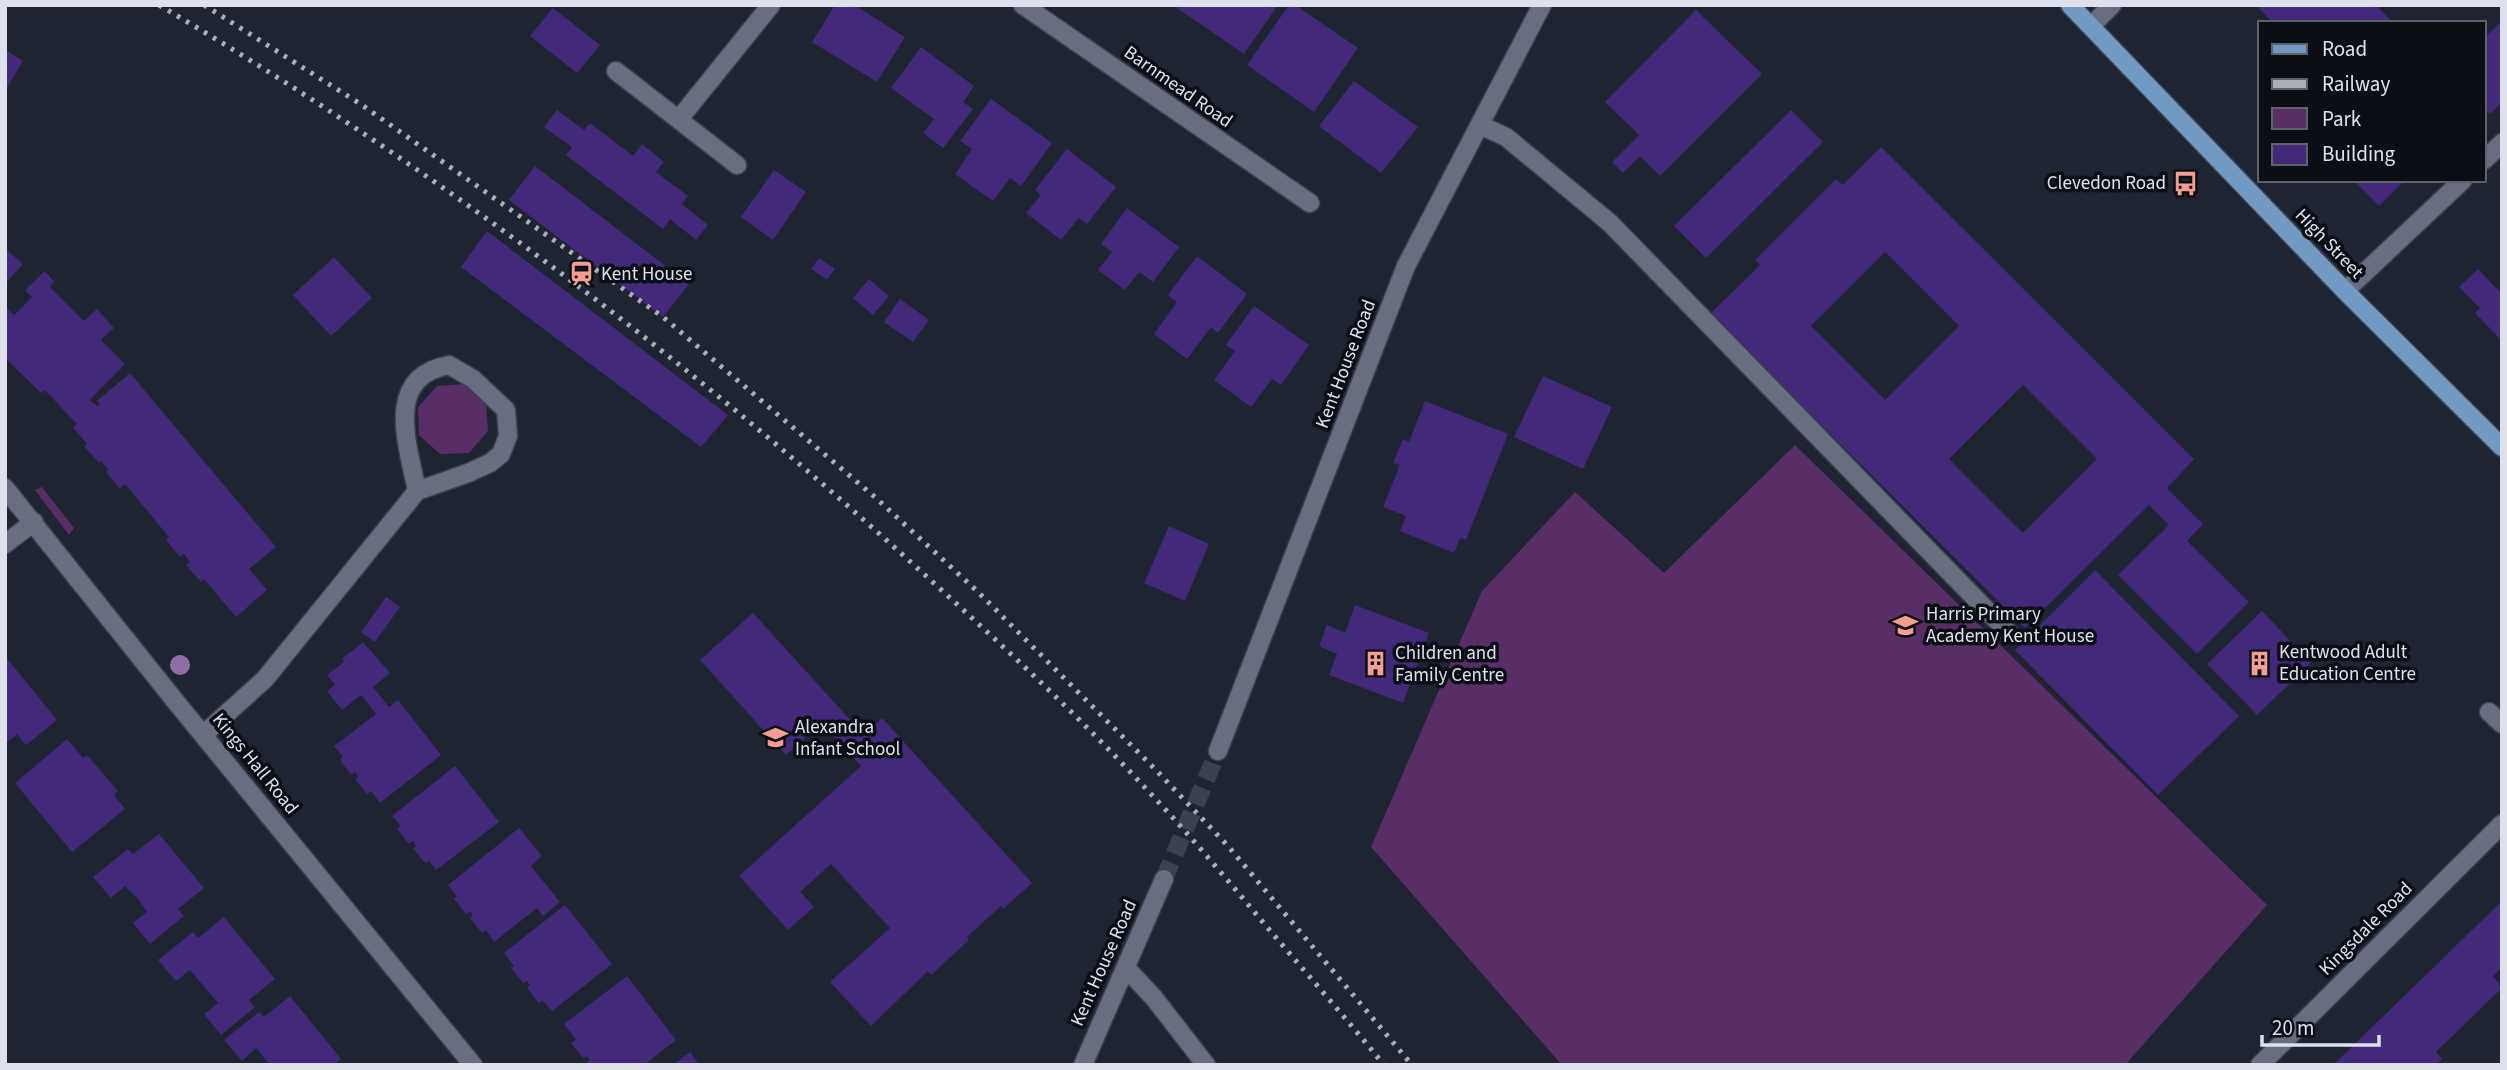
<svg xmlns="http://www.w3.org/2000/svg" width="2507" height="1070" viewBox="0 0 2507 1070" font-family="'Source Sans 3',sans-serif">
<rect width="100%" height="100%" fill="#1f2433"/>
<!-- green -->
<path fill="#592e67" d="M 465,384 L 486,403 L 488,431 L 469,453 L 440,454 L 419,435 L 418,407 L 437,386 Z
M 1795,445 L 2267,905 L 2125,1065 L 1562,1065 L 1371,847 L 1482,591 L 1575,492 L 1664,573 Z
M 42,487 L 74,528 L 69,535 L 35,490 Z"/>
<!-- building -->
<path fill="#432979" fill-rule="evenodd" d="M 835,5 L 854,5 L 905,37 L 877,82 L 812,42 Z
M 1178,5 L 1278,5 L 1244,54 L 1177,8 Z
M 1289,5 L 1295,5 L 1358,48 L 1314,112 L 1247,65 Z
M 2256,5 L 2376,5 L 2393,23 L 2273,23 Z
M 553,8 L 600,45 L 577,73 L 530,36 Z
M 1696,10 L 1762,74 L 1660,176 L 1640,156 L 1623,173 L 1612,162 L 1639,135 L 1605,102 Z
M 2502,21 L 2502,102 L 2490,114 L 2484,108 L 2484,31 L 2488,34 Z
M 921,47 L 974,86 L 963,102 L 973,109 L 943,148 L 923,133 L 934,119 L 891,88 Z
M 5,50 L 23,61 L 5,91 Z
M 1354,81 L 1418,127 L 1381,173 L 1319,126 Z
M 991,99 L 1052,143 L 1021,186 L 1010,178 L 993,201 L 955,174 L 972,149 L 960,141 Z
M 557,110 L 584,130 L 590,123 L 633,156 L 642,144 L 664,162 L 656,172 L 688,196 L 682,204 L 708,225 L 696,240 L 670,219 L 663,229 L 566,155 L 572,147 L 544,127 Z
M 1791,110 L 1823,142 L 1706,258 L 1674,226 Z
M 1881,147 L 2194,459 L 2167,488 L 2203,524 L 2187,541 L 2249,602 L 2197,654 L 2118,575 L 2169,525 L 2149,505 L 2025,628 L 1710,314 L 1760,265 L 1755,260 L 1836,179 L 1843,185 ZM 1885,252 L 1959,326 L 1885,400 L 1811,326 ZM 2023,385 L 2097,459 L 2023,533 L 1949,459 Z
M 1067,149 L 1116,187 L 1087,224 L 1079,218 L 1061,240 L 1026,213 L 1041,195 L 1035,190 Z
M 535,166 L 689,284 L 663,317 L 509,200 Z
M 774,170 L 806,192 L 773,240 L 741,217 Z
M 2353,180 L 2405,180 L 2379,206 Z
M 1127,208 L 1179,247 L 1153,282 L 1139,272 L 1125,290 L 1098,270 L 1112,252 L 1101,244 Z
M 487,231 L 728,415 L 701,447 L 461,267 Z
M 5,248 L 23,264 L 5,284 Z
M 1197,256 L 1247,294 L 1218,333 L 1211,327 L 1187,359 L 1154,334 L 1177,302 L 1168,295 Z
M 334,257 L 372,298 L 331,336 L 293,295 Z
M 819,258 L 835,269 L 827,280 L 811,269 Z
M 2478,269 L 2499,291 L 2502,288 L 2502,341 L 2475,313 L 2480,308 L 2459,287 Z
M 45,271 L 54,282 L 50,287 L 84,321 L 97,309 L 114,328 L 101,340 L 125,364 L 90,400 L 97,406 L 100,404 L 97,401 L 130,373 L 276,547 L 249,569 L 267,590 L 236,617 L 204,579 L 201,582 L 186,565 L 190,562 L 184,554 L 180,557 L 166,540 L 169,537 L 125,484 L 120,489 L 106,472 L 108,469 L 104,465 L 101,461 L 99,463 L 84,446 L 87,444 L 73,427 L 77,424 L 70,417 L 45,390 L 41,393 L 5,358 L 5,307 L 14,315 L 32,297 L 25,290 Z
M 869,279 L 889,296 L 873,315 L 853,298 Z
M 900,299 L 929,320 L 913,342 L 884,322 Z
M 1254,306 L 1309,345 L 1281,385 L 1272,379 L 1251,407 L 1214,380 L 1235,351 L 1226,345 Z
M 1543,376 L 1612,407 L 1583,469 L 1514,437 Z
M 1425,401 L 1508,434 L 1466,540 L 1460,538 L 1454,553 L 1400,531 L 1406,516 L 1383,507 L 1400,465 L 1393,463 L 1403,439 L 1409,442 Z
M 1169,526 L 1209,544 L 1185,601 L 1144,583 Z
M 2095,570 L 2239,716 L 2158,795 L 2015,650 Z
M 386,597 L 400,607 L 375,642 L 361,632 Z
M 1355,605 L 1429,633 L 1403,703 L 1329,675 L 1337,654 L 1319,646 L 1327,625 L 1345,633 Z
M 2262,611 L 2311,663 L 2257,715 L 2207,664 Z
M 753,613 L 864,735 L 882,718 L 1032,883 L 1003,909 L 1001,906 L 967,937 L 969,940 L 931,975 L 928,971 L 871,1026 L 830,982 L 890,928 L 831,864 L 800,892 L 814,907 L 788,930 L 739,876 L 861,766 L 822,723 L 786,755 L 700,660 Z
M 363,642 L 390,673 L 373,687 L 389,707 L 398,700 L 441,755 L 380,803 L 371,791 L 367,794 L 355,779 L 358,777 L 356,773 L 355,772 L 351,775 L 340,760 L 343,757 L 334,746 L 376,714 L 361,695 L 342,710 L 327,691 L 335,685 L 327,675 L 344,662 L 342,659 Z
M 5,656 L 57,720 L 26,745 L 17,734 L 5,744 Z
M 67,739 L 83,758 L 87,755 L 118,791 L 114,795 L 125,809 L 72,852 L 15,783 Z
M 455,766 L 499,822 L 436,870 L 429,861 L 425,863 L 413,848 L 416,846 L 413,841 L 409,844 L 397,829 L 401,826 L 392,816 Z
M 519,828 L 542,856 L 531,866 L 560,902 L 543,916 L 537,908 L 494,942 L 486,930 L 482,933 L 470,918 L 473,915 L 470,911 L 466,914 L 454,899 L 457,896 L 448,885 Z
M 159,834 L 204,888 L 178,909 L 184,916 L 150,944 L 133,923 L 147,912 L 138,899 L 125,886 L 111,898 L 93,877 L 128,849 L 133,854 Z
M 2502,901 L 2502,967 L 2493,976 L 2502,988 L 2436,1052 L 2442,1059 L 2436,1065 L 2333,1065 Z
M 565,905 L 612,964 L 552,1011 L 542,1000 L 539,1003 L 527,988 L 530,985 L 527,981 L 523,983 L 511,968 L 514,966 L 504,953 Z
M 224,917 L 275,979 L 249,1000 L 255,1007 L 221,1035 L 204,1014 L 218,1003 L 190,970 L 176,981 L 158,960 L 193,932 L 198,938 Z
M 627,976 L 676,1040 L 644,1065 L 589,1065 L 587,1062 L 590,1060 L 587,1056 L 583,1058 L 571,1043 L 576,1040 L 564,1024 Z
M 290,996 L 341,1059 L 333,1065 L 270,1065 L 256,1048 L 242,1061 L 224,1040 L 259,1012 L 264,1017 Z
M 690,1052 L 699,1065 L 673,1065 Z"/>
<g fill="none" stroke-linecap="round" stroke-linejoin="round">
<!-- minor-tunnel -->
<path stroke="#3c404f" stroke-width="18" stroke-dasharray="18 9" stroke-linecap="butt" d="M 1164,879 L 1218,751"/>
<defs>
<path id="minor" d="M 1023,5 L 1310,203
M 2092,25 L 2112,5
M 616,71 L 737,165
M 679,119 L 771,5
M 1480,125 L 1506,137 L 1610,223 L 2008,632
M 2484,160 L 2502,143
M 2345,291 L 2463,180
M 5,488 L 176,702 L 473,1065
M 5,544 L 34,522
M 2489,712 L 2502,724
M 204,734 L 265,679 L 417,491 L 468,473 L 490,463 L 501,454 L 508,436 L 506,410 L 473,379 L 449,365 C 383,377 408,445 417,491
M 1218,751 L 1406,266 L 1542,5
M 1126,968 L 1154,998 L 1206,1065
M 1083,1065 L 1164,879
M 2260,1065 L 2502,824"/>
<path id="major" d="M 2070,5 L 2345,291 L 2502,447"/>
</defs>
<!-- minor casing -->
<use href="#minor" stroke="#3c404c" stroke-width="21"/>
<!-- major casing -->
<use href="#major" stroke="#3c404c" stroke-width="21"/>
<!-- minor -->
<use href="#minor" stroke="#686e80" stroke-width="18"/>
<!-- major -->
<use href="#major" stroke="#7099c3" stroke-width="18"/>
<!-- rail -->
<path stroke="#aaaeb9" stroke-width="5" stroke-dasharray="3.5 7" stroke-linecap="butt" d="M 159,5 C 434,167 691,361 926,576 C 1002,645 1079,716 1149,792 C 1190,835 1229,882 1267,927 C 1306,973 1346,1018 1384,1065
M 204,5 L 362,105 L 663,317 L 876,498 L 977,591 L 1155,769 L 1228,846 L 1412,1065"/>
</g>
<!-- trees -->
<circle fill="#8f6fa3" cx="180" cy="665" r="10"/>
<!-- icons -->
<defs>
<symbol id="bus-bare" viewBox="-9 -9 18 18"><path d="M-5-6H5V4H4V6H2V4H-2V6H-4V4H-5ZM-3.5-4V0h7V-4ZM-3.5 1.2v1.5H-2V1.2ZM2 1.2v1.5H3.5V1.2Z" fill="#f59d90" stroke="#0b0e14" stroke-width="2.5" paint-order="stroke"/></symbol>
<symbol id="station-bare" viewBox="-9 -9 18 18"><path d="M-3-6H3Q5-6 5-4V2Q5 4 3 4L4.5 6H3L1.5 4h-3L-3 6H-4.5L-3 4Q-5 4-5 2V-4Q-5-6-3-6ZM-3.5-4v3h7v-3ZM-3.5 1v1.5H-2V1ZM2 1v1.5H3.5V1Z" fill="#f59d90" stroke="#0b0e14" stroke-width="2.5" paint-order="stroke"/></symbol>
<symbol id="school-bare" viewBox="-9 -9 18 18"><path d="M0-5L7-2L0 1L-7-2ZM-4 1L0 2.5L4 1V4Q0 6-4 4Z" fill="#f59d90" stroke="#0b0e14" stroke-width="2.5" paint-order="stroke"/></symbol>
<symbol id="building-bare" viewBox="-9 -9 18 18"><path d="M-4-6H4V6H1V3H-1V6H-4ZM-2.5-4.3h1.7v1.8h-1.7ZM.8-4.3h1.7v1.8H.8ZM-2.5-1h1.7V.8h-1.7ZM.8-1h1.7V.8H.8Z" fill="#f59d90" stroke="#0b0e14" stroke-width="2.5" paint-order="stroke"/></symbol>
</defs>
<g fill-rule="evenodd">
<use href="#bus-bare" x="2168" y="166" width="35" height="35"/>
<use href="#station-bare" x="564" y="256" width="35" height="35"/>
<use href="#school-bare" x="1888" y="608" width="35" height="35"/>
<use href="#building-bare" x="2242" y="646" width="35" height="35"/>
<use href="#building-bare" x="1358" y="646" width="35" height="35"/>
<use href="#school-bare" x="758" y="720" width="35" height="35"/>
</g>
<g text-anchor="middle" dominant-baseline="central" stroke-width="7" stroke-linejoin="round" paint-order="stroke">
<!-- street labels -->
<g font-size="19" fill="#dee1eb" stroke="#0b0e14">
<text transform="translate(1178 87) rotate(35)">Barnmead Road</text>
<text transform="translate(2329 244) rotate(46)">High Street</text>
<text transform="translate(1346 364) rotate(-69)">Kent House Road</text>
<text transform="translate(255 764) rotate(51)">Kings Hall Road</text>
<text transform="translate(2366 929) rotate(-45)">Kingsdale Road</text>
<text transform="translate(1104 963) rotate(-66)">Kent House Road</text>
</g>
<!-- poi labels -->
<g font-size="19" fill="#dee1eb" stroke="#0b0e14" text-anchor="start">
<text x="2166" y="183" text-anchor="end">Clevedon Road</text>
<text x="601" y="274">Kent House</text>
<text x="1926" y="614">Harris Primary<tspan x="1926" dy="22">Academy Kent House</tspan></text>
<text x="2279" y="652">Kentwood Adult<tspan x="2279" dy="22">Education Centre</tspan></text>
<text x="1395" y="653">Children and<tspan x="1395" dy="22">Family Centre</tspan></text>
<text x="795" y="727">Alexandra<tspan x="795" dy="22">Infant School</tspan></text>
</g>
</g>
<!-- border -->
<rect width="2507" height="1070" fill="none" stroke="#dee1eb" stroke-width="14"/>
<!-- legend -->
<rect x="2258" y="21" width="228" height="161" fill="#0b0e14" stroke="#5f626a" stroke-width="2"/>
<rect x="2272" y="44" width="35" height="10" fill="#7099c3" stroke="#5f626a" stroke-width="2"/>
<text x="2322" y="56" font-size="21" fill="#dee1eb">Road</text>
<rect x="2272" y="79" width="35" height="10" fill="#aaaeb9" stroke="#5f626a" stroke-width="2"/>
<text x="2322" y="91" font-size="21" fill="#dee1eb">Railway</text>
<rect x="2272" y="108" width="35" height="21" fill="#592e67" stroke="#5f626a" stroke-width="2"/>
<text x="2322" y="126" font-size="21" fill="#dee1eb">Park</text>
<rect x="2272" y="144" width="35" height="21" fill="#432979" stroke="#5f626a" stroke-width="2"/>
<text x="2322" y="161" font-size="21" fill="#dee1eb">Building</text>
<!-- scale -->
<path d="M2262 1035v10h117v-10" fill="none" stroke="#dee1eb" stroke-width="3.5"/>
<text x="2272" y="1035" font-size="21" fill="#dee1eb" stroke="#0b0e14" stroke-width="5" paint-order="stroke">20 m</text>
</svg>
